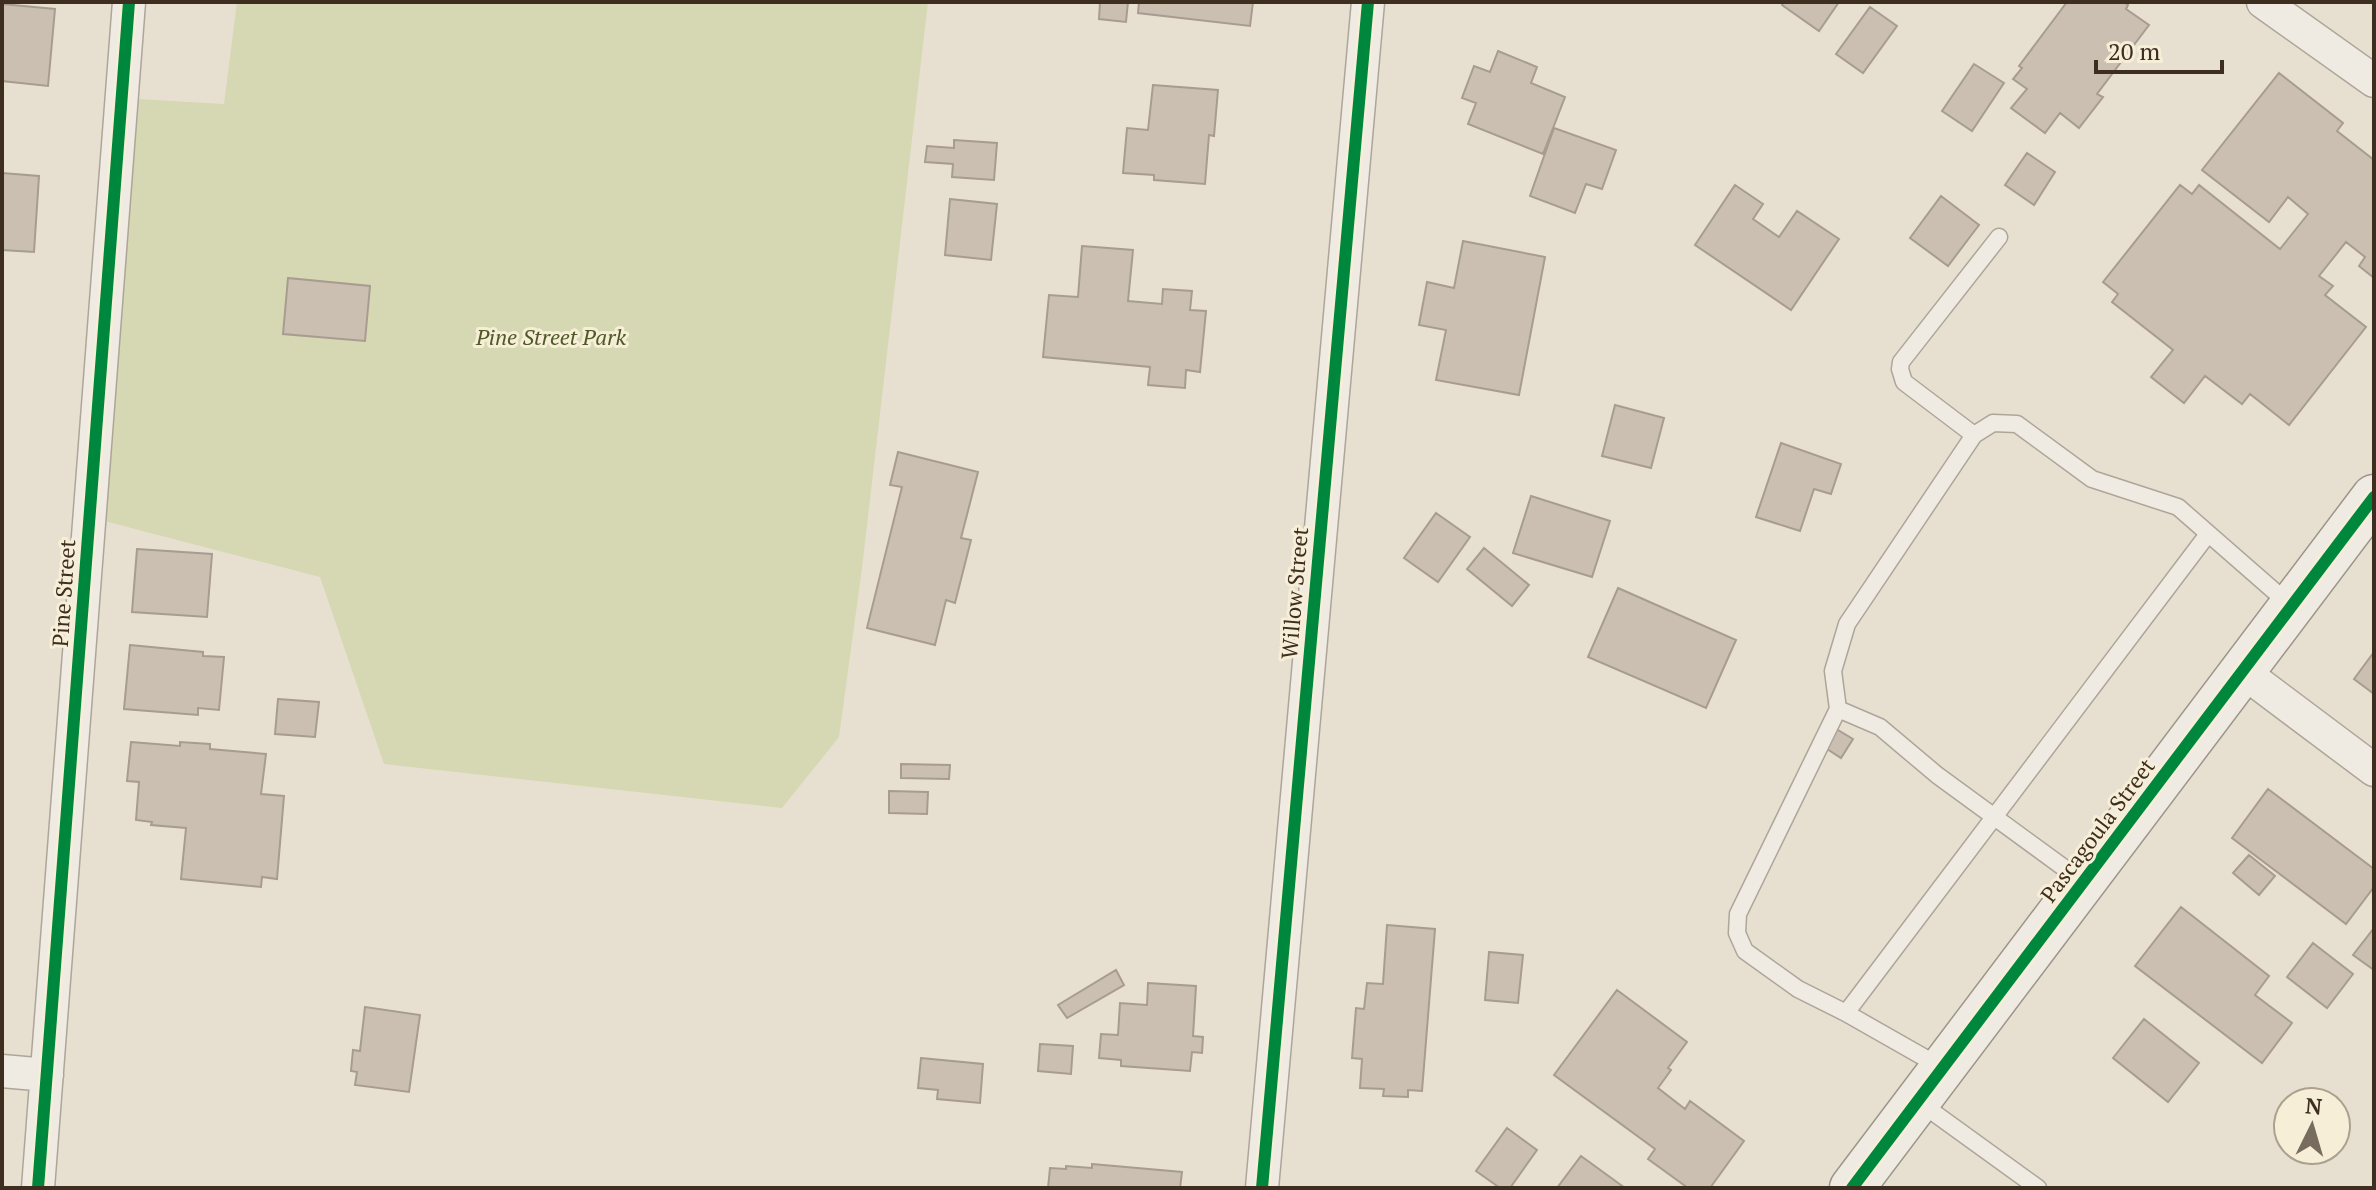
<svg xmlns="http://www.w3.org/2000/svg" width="2376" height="1190" viewBox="0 0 2376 1190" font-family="'PT Serif',serif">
<rect width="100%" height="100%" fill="#e7e0d1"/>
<!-- green -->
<path fill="#d6d7b3" d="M 237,2 L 928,2 L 862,568 L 839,737 L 782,808 L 384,764 L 320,577 L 89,517 L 121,98 L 224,104 Z"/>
<!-- building -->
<path fill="#cbbfb2" stroke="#a89c90" stroke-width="2" d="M 1100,2 L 1128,2 L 1126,22 L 1099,19 Z
M 1139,2 L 1253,2 L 1250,26 L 1138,13 Z
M 1784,2 L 1839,2 L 1819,31 L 1782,5 Z
M 2067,2 L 2124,2 L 2128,5 L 2126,9 L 2149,25 L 2097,94 L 2103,97 L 2079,128 L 2060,113 L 2045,133 L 2011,108 L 2027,89 L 2013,79 L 2022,68 L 2019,66 Z
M 2,4 L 55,9 L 48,86 L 2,81 Z
M 1870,7 L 1897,26 L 1863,73 L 1836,54 Z
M 1498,51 L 1537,67 L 1531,83 L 1565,97 L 1543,154 L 1468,124 L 1476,103 L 1462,98 L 1474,66 L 1490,72 Z
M 1974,64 L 2004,83 L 1972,131 L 1942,111 Z
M 2279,73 L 2343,123 L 2337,131 L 2374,160 L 2374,278 L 2359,266 L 2365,257 L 2346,242 L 2319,276 L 2333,286 L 2325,295 L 2366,327 L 2289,425 L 2250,394 L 2242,404 L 2205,376 L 2184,403 L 2151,377 L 2173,350 L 2112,302 L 2118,294 L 2103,282 L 2180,185 L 2192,194 L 2199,185 L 2280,249 L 2308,214 L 2288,197 L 2269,222 L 2202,170 Z
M 1153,85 L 1218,90 L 1214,136 L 1209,135 L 1205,184 L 1154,180 L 1154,175 L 1123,173 L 1127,128 L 1148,130 Z
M 1554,128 L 1616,150 L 1602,189 L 1586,184 L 1575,213 L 1530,196 Z
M 954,140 L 997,143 L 994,180 L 952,177 L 953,164 L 925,162 L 927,146 L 954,148 Z
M 2027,153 L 2055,172 L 2034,205 L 2005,185 Z
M 2,173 L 39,176 L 34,252 L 2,250 Z
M 1735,185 L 1763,204 L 1753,219 L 1779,237 L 1797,211 L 1839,239 L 1791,310 L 1695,245 Z
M 1941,196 L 1979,225 L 1948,266 L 1910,238 Z
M 950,199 L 997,204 L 991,260 L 945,255 Z
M 1463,241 L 1545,257 L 1519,395 L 1436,380 L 1446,330 L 1419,325 L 1427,282 L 1454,288 Z
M 1082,246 L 1133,250 L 1128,301 L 1162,304 L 1163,289 L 1192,291 L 1190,310 L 1206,311 L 1200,372 L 1186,370 L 1185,388 L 1148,385 L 1150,367 L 1043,357 L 1049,295 L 1078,297 Z
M 288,278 L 370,286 L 365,341 L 283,334 Z
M 1615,405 L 1664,418 L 1651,468 L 1602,456 Z
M 1781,443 L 1841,464 L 1831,494 L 1814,489 L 1800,531 L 1756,517 Z
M 898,452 L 978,472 L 961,538 L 971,540 L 955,603 L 946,600 L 935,645 L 867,628 L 902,487 L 890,485 Z
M 1531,496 L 1610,521 L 1592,577 L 1513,553 Z
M 1436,513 L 1470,537 L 1438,582 L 1404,558 Z
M 1484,548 L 1529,585 L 1512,606 L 1467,569 Z
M 137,549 L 212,554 L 207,617 L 132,612 Z
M 1618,588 L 1736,640 L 1706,708 L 1588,657 Z
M 130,645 L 203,652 L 203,656 L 224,657 L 219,710 L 198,708 L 198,715 L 124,709 Z
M 2374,652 L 2374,694 L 2354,679 Z
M 278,699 L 319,702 L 315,737 L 275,734 Z
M 1833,727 L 1853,739 L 1841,758 L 1821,745 Z
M 131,742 L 180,746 L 180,742 L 210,744 L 210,749 L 266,754 L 261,794 L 284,796 L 277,879 L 262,877 L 261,887 L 181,879 L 186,828 L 151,825 L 152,822 L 136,820 L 139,782 L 127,781 Z
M 901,764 L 950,765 L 949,779 L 901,778 Z
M 2268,789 L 2374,869 L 2374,887 L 2346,924 L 2232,838 Z
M 889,791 L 928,792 L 927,814 L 889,813 Z
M 2249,855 L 2275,876 L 2259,895 L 2233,873 Z
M 2181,907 L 2269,976 L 2255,995 L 2292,1023 L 2262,1063 L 2135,966 Z
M 1387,925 L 1435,929 L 1422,1091 L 1408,1090 L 1408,1097 L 1383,1096 L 1384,1089 L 1360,1088 L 1362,1059 L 1352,1058 L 1356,1008 L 1364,1009 L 1367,983 L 1383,984 Z
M 2374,928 L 2374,970 L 2353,955 Z
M 2313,943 L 2353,974 L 2327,1008 L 2287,977 Z
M 1489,952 L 1523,955 L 1518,1003 L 1485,1000 Z
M 1116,970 L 1124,985 L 1067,1018 L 1058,1005 Z
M 1148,983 L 1196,986 L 1193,1036 L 1203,1037 L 1202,1053 L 1192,1052 L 1190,1071 L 1121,1066 L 1121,1060 L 1099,1058 L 1101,1034 L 1118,1035 L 1120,1003 L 1147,1005 Z
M 1617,990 L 1687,1042 L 1668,1068 L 1671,1070 L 1658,1088 L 1685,1109 L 1690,1101 L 1744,1141 L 1710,1188 L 1688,1188 L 1648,1159 L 1655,1149 L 1554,1075 Z
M 365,1007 L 420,1015 L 409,1092 L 355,1085 L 357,1072 L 351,1071 L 353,1050 L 360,1051 Z
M 2144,1019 L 2199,1063 L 2168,1102 L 2113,1058 Z
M 1040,1044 L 1073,1046 L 1071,1074 L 1038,1071 Z
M 921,1058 L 983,1064 L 980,1103 L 937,1099 L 938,1090 L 918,1088 Z
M 1507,1128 L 1537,1150 L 1510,1188 L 1500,1188 L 1476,1171 Z
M 1581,1156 L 1625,1188 L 1557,1188 Z
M 1092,1164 L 1182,1172 L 1180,1188 L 1048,1188 L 1050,1168 L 1066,1169 L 1066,1166 L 1092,1168 Z"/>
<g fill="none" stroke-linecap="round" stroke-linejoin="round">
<defs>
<path id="lane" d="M 1974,435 L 1904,382 L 1900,369 L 1901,362 L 1999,237
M 1838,709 L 1880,727 L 1937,775 L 2082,881
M 1846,1013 L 2208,534
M 1941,1067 L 1846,1013 L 1798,989 L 1745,951 L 1737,933 L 1738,914 L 1838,709 L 1833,671 L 1847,624 L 1974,435 L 1993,423 L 2017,424 L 2092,479 L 2178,507 L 2289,604
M 1919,1102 L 2038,1188"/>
<path id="street" d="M 2263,2 L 2374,81
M 2242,671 L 2374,770
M 2,1071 L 47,1075
M 38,1188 L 129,2
M 1262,1188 L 1368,2"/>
<path id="secondary" d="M 1852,1188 L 2374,497"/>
</defs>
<!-- lane casing -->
<use href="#lane" stroke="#ada599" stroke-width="19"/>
<!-- street casing -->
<use href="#street" stroke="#ada599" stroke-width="35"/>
<!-- secondary casing -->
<use href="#secondary" stroke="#9c958a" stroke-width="47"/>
<!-- lane -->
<use href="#lane" stroke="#efebe3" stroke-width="16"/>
<!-- street -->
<use href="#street" stroke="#efebe3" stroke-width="32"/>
<!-- secondary -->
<use href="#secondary" stroke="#efebe3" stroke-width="44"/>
<defs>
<path id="cycleway" d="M 38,1188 L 129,2
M 1262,1188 L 1368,2
M 1852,1188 L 2374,497"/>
</defs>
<!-- cycleway casing -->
<use href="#cycleway" stroke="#f7eed8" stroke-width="17"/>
<!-- cycleway -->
<use href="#cycleway" stroke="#00873e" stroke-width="12"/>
</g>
<g text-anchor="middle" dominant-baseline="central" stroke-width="6" stroke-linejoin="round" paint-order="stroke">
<!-- park labels -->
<g font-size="22" font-style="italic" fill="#4d5a26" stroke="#f7eed8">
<text x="551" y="336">Pine Street Park</text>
</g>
<!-- street labels -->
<g font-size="22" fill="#3d2e20" stroke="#f7eed8">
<text transform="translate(63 593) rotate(-86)">Pine Street</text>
<text transform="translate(1294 593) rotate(-85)">Willow Street</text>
<text transform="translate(2097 830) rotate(-53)">Pascagoula Street</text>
</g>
</g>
<!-- border -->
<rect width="2376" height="1190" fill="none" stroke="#3d2e20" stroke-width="8"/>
<!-- north arrow -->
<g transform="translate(2312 1126) rotate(5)"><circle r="38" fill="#f7eed8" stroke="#ada18e" stroke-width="2"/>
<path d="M0-6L14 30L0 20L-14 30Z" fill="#786c5e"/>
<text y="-12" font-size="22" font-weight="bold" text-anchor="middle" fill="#3d2e20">N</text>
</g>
<!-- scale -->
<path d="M2096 60v12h126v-12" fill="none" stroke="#3d2e20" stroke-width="4"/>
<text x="2108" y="60" font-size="24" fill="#3d2e20" stroke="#f7eed8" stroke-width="6" paint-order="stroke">20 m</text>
</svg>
